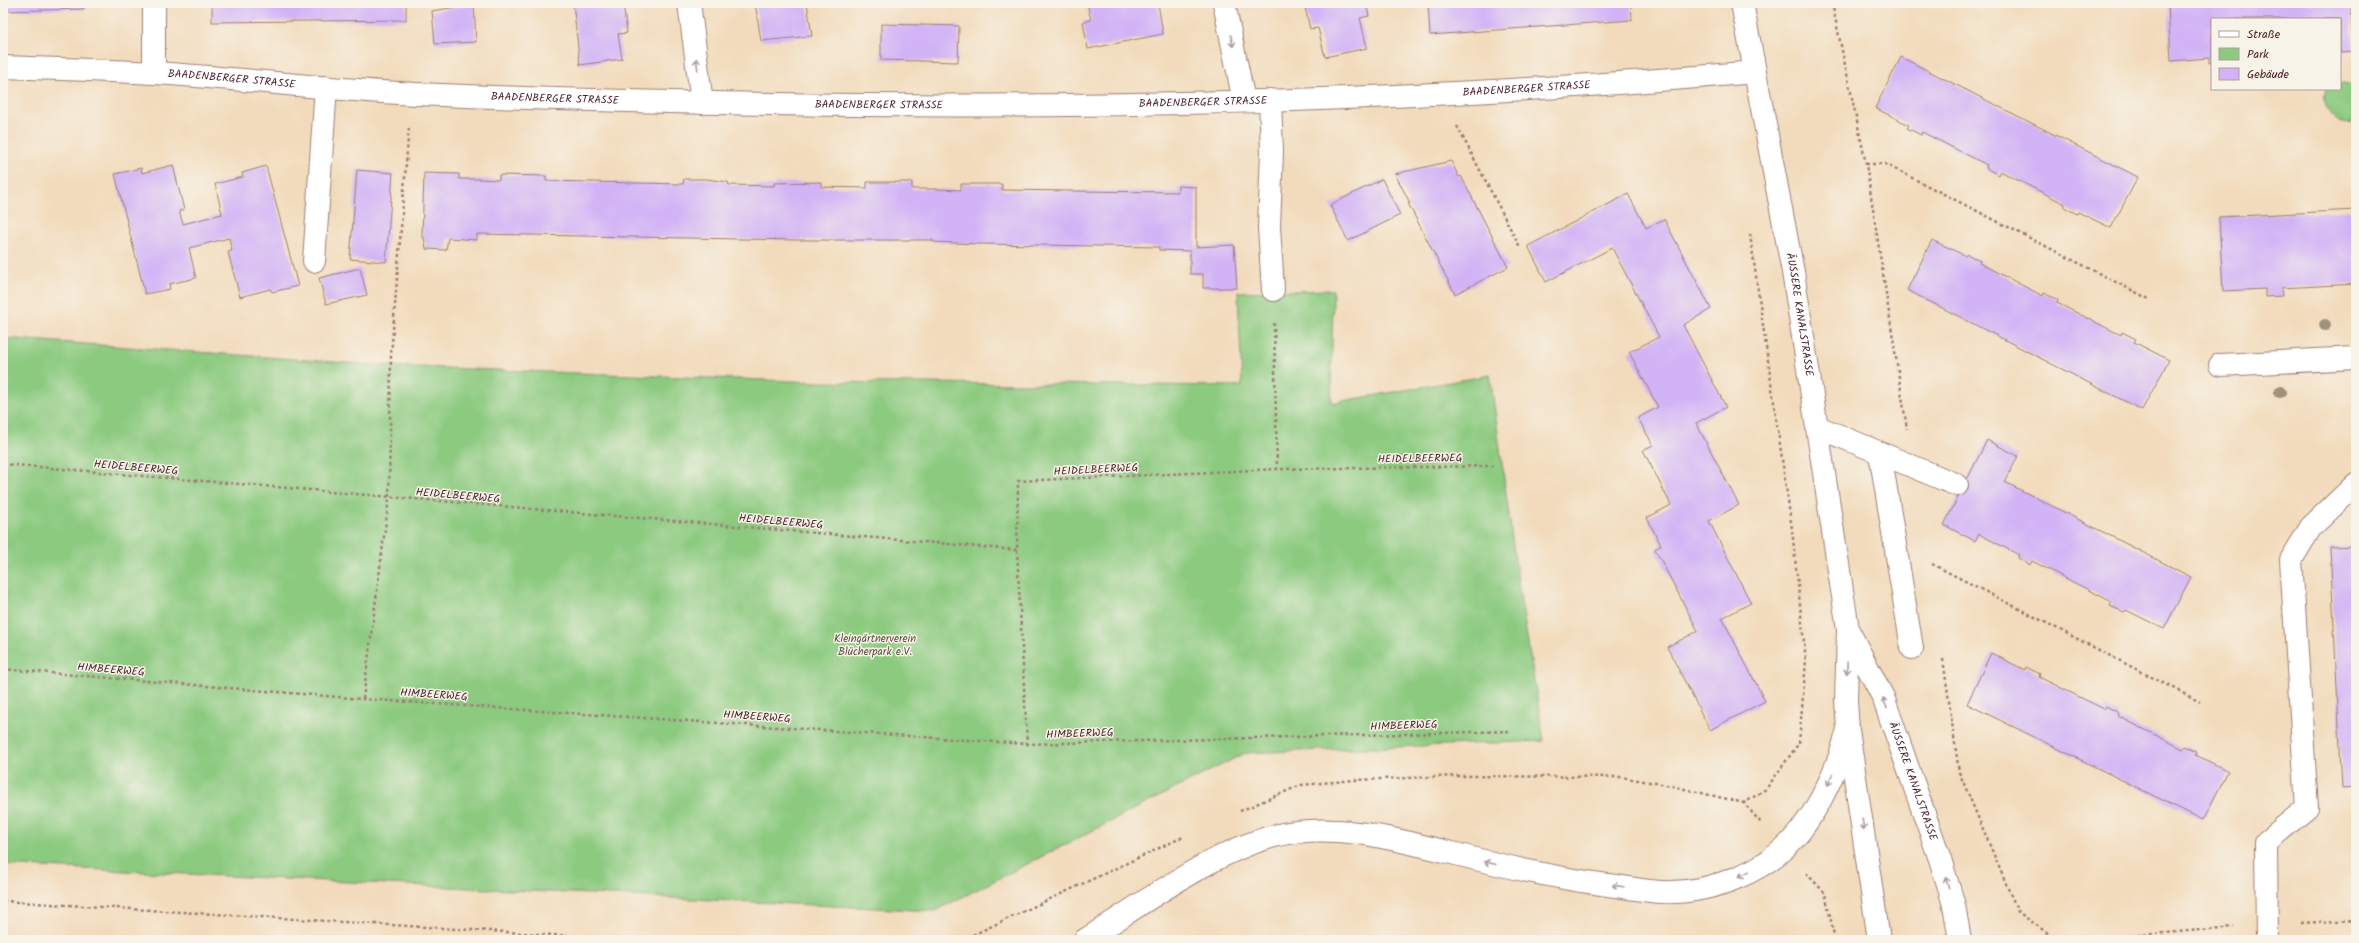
<svg xmlns="http://www.w3.org/2000/svg" width="2359" height="943" viewBox="0 0 2359 943" font-family="Kalam,sans-serif">
<rect width="100%" height="100%" fill="#f7f3e8"/>
<filter id="ink" filterUnits="userSpaceOnUse"><feTurbulence type="fractalNoise" baseFrequency=".025" numOctaves="2"/><feDisplacementMap in="SourceGraphic" scale="8" xChannelSelector="R" yChannelSelector="G"/><feConvolveMatrix kernelMatrix="1 2 1 2 8 2 1 2 1" color-interpolation-filters="sRGB"/></filter>
<filter id="wash" filterUnits="userSpaceOnUse"><feTurbulence type="fractalNoise" baseFrequency=".012" numOctaves="4" result="noise"/><feDisplacementMap in="SourceGraphic" scale="16" xChannelSelector="R" yChannelSelector="G"/><feGaussianBlur stdDeviation="0.9" result="paint"/><feColorMatrix in="noise" values="0 0 0 0 0 0 0 0 0 0 0 0 0 0 0 0 0 1.4 0 .05"/><feComposite in="paint" operator="in"/></filter>
<g filter="url(#wash)">
<rect width="100%" height="100%" fill="#f2dbbc"/>
<!-- green -->
<path fill="#8cca80" stroke="#6b7456" d="M 2340,83 L 2356,84 L 2356,122 C 2336,130 2320,107 2326,89 L 2340,89 Z
M 1333,290 L 1331,403 L 1490,375 L 1518,582 L 1544,741 L 1245,753 L 935,911 L 3,865 L 3,338 L 390,366 L 817,382 L 1242,386 L 1238,292 Z"/>
<g id="blocks">
<!-- building -->
<path fill="#d2b3f6" d="M 3,3 L 84,3 L 84,9 L 3,11 Z
M 212,3 L 406,3 L 406,20 L 212,22 Z
M 573,3 L 623,3 L 627,33 L 618,34 L 622,59 L 580,65 Z
M 755,3 L 807,3 L 812,36 L 761,41 Z
M 1087,3 L 1158,3 L 1163,34 L 1088,49 L 1083,22 L 1091,20 Z
M 1304,3 L 1366,3 L 1369,16 L 1360,18 L 1367,48 L 1325,57 L 1318,28 L 1310,29 Z
M 1428,3 L 1631,3 L 1632,20 L 1430,35 Z
M 2168,3 L 2351,3 L 2353,51 L 2340,52 L 2340,19 L 2212,19 L 2212,62 L 2209,63 L 2209,58 L 2171,61 Z
M 474,4 L 476,42 L 435,44 L 432,11 Z
M 881,24 L 959,26 L 958,62 L 881,60 Z
M 1901,57 L 2138,177 L 2111,228 L 2078,212 L 2077,214 L 2064,207 L 2065,204 L 2000,171 L 1998,175 L 1986,168 L 1987,165 L 1922,132 L 1921,135 L 1907,128 L 1909,125 L 1875,108 Z
M 1451,161 L 1459,177 L 1461,176 L 1508,267 L 1455,294 L 1408,203 L 1410,203 L 1395,174 Z
M 173,165 L 184,210 L 179,211 L 183,224 L 222,214 L 215,184 L 243,177 L 242,173 L 266,166 L 298,286 L 272,292 L 270,289 L 240,297 L 228,252 L 232,251 L 229,238 L 189,248 L 196,278 L 169,284 L 170,289 L 145,294 L 115,174 L 141,168 L 142,173 Z
M 357,170 L 393,173 L 386,262 L 350,259 Z
M 424,173 L 459,174 L 459,179 L 478,179 L 499,180 L 499,175 L 546,176 L 546,181 L 683,184 L 684,179 L 706,179 L 728,182 L 729,185 L 774,186 L 774,183 L 821,182 L 821,187 L 867,188 L 867,182 L 912,182 L 912,189 L 935,189 L 961,190 L 961,184 L 1002,184 L 1002,190 L 1070,191 L 1178,192 L 1178,186 L 1196,187 L 1196,247 L 1234,245 L 1237,288 L 1203,288 L 1203,274 L 1190,274 L 1190,251 L 1159,250 L 1159,247 L 979,244 L 933,242 L 933,240 L 794,240 L 477,234 L 477,240 L 448,238 L 446,250 L 426,249 L 424,237 L 422,237 Z
M 1382,179 L 1400,215 L 1348,241 L 1330,205 Z
M 1628,194 L 1646,228 L 1664,219 L 1711,309 L 1683,325 L 1726,407 L 1696,423 L 1739,505 L 1709,521 L 1751,603 L 1722,618 L 1765,701 L 1710,730 L 1667,647 L 1698,631 L 1655,549 L 1661,545 L 1647,518 L 1671,505 L 1643,450 L 1653,445 L 1638,418 L 1658,407 L 1629,352 L 1659,337 L 1612,248 L 1546,282 L 1528,246 Z
M 2356,210 L 2356,284 L 2281,288 L 2282,296 L 2265,297 L 2265,289 L 2223,291 L 2219,217 Z
M 1932,240 L 1966,256 L 1967,254 L 1980,261 L 1979,263 L 2043,296 L 2044,293 L 2058,300 L 2057,303 L 2121,335 L 2122,332 L 2136,339 L 2134,342 L 2169,360 L 2142,410 L 1907,290 Z
M 360,268 L 367,295 L 326,304 L 319,278 Z
M 1987,440 L 2018,456 L 2005,482 L 2191,577 L 2164,629 L 2126,610 L 2124,612 L 2110,606 L 2112,602 L 2032,561 L 2030,565 L 2018,558 L 2019,555 L 1979,534 L 1975,541 L 1944,525 Z
M 2356,546 L 2356,787 L 2342,788 L 2330,547 Z
M 1991,653 L 2025,670 L 2026,667 L 2040,674 L 2039,677 L 2104,709 L 2106,706 L 2119,713 L 2118,716 L 2183,749 L 2185,746 L 2197,752 L 2196,755 L 2228,771 L 2203,820 L 1967,704 Z"/>
</g>
</g>
<g filter="url(#ink)">
<use href="#blocks" fill-opacity="0" stroke="#9e7d74" stroke-width="1"/>
<g fill="none" stroke-linecap="round" stroke-linejoin="round">
<defs>
<g id="minor">
<path d="M 154,3 L 154,73"/>
<path d="M 689,3 L 702,103"/>
<path d="M 1224,3 L 1244,101"/>
<path id="s1" d="M 3,67 C 53,69 103,70 153,73 C 241,78 328,90 416,94 C 862,112 1311,112 1755,72"/>
<path d="M 1270,100 L 1272,151 L 1269,227 L 1273,290"/>
<path d="M 314,261 L 326,87"/>
<path d="M 2220,365 L 2356,358"/>
<path d="M 1818,427 L 1957,485"/>
<path d="M 1880,453 L 1912,648"/>
<path d="M 2267,940 L 2266,842 L 2307,808 L 2291,560 L 2311,527 L 2356,484"/>
</g>
<g id="major">
<path id="s2" d="M 1742,3 L 1793,272 L 1848,629 L 1846,700 L 1848,730 L 1879,940"/>
<path id="s3" d="M 1848,630 L 1883,697 L 1940,859 L 1954,905 L 1960,940"/>
</g>
<path id="highway" d="M 1085,940 C 1143,904 1228,839 1296,832 C 1349,826 1392,839 1444,851 C 1498,865 1552,878 1608,885 C 1625,887 1643,891 1661,892 C 1712,894 1770,871 1801,830 C 1824,800 1838,766 1848,730"/>
</defs>
<!-- minor casing -->
<use href="#minor" stroke="#9e7d74" stroke-width="24"/>
<!-- major casing -->
<use href="#major" stroke="#9e7d74" stroke-width="24"/>
<!-- highway casing -->
<use href="#highway" stroke="#9e7d74" stroke-width="24"/>
<!-- path -->
<path stroke="#9e7d74" stroke-width="2.5" stroke-dasharray="3 3" stroke-linecap="butt" d="M 1832,3 L 1866,164 L 1907,429
M 1457,126 L 1520,247
M 1866,164 L 1885,164 L 2151,300
M 1750,234 L 1792,529 L 1806,661 L 1799,743 L 1766,789 L 1744,803 L 1761,823
M 1274,323 L 1277,469
M 3,464 L 1017,550 L 1018,481 L 1277,469 L 1493,466
M 1017,550 L 1027,744
M 1932,564 L 2200,702
M 1943,659 L 1959,772 L 2018,912 L 2057,940
M 3,669 L 363,699 L 1027,744 L 1512,731
M 363,699 L 389,498 L 391,356 L 409,126
M 1240,811 L 1301,785 L 1355,780 L 1457,776 L 1621,777 L 1672,786 L 1744,803
M 1806,873 L 1825,893 L 1835,940
M 3,901 L 635,940
M 2301,923 L 2356,920
M 962,940 L 1183,837
M 2084,940 L 2234,927"/>
<!-- minor -->
<use href="#minor" stroke="#fff" stroke-width="22"/>
<!-- major -->
<use href="#major" stroke="#fff" stroke-width="22"/>
<!-- highway -->
<use href="#highway" stroke="#fff" stroke-width="22"/>
</g>
<!-- trees -->
<g fill="#a1907a">
<circle cx="2325" cy="325" r="6"/>
<circle cx="2280" cy="392" r="6"/>
</g>
<!-- one-way arrows -->
<defs><path id="oneway-shaft" d="M-6 0H5M1.5-3L5.5 0L1.5 3" fill="none" stroke-width="1.6" stroke-linecap="round" stroke-linejoin="round"/></defs>
<g stroke="#ae9aa0">
<use href="#oneway-shaft" transform="translate(1232 41) rotate(79)"/>
<use href="#oneway-shaft" transform="translate(697 64) rotate(-98)"/>
<use href="#oneway-shaft" transform="translate(1847 668) rotate(92)"/>
<use href="#oneway-shaft" transform="translate(1885 703) rotate(-110)"/>
<use href="#oneway-shaft" transform="translate(1830 780) rotate(114)"/>
<use href="#oneway-shaft" transform="translate(1863 824) rotate(81)"/>
<use href="#oneway-shaft" transform="translate(1490 863) rotate(-166)"/>
<use href="#oneway-shaft" transform="translate(1744 874) rotate(151)"/>
<use href="#oneway-shaft" transform="translate(1947 882) rotate(-106)"/>
<use href="#oneway-shaft" transform="translate(1618 886) rotate(-173)"/>
</g>
</g>
<g text-anchor="middle" dominant-baseline="central" stroke-width="3" stroke-linejoin="round" paint-order="stroke">
<!-- street labels -->
<g font-size="11" fill="#4a1f2b" stroke="#f7f3e8">
<text stroke="none"><textPath href="#s1" startOffset="229">BAADENBERGER STRASSE</textPath></text>
<text stroke="none"><textPath href="#s1" startOffset="1525">BAADENBERGER STRASSE</textPath></text>
<text stroke="none"><textPath href="#s1" startOffset="553">BAADENBERGER STRASSE</textPath></text>
<text stroke="none"><textPath href="#s1" startOffset="1201">BAADENBERGER STRASSE</textPath></text>
<text stroke="none"><textPath href="#s1" startOffset="877">BAADENBERGER STRASSE</textPath></text>
<text stroke="none"><textPath href="#s2" startOffset="317">ÄUSSERE KANALSTRASSE</textPath></text>
<text transform="translate(1420 459) rotate(-1)">HEIDELBEERWEG</text>
<text transform="translate(136 468) rotate(5)">HEIDELBEERWEG</text>
<text transform="translate(1096 470) rotate(-3)">HEIDELBEERWEG</text>
<text transform="translate(458 496) rotate(5)">HEIDELBEERWEG</text>
<text transform="translate(781 522) rotate(5)">HEIDELBEERWEG</text>
<text transform="translate(111 670) rotate(5)">HIMBEERWEG</text>
<text transform="translate(434 695) rotate(4)">HIMBEERWEG</text>
<text transform="translate(757 717) rotate(4)">HIMBEERWEG</text>
<text transform="translate(1404 726) rotate(-2)">HIMBEERWEG</text>
<text transform="translate(1080 734) rotate(-2)">HIMBEERWEG</text>
<text stroke="none"><textPath href="#s3" startOffset="165">ÄUSSERE KANALSTRASSE</textPath></text>
</g>
<!-- park labels -->
<g font-size="11" fill="#5e5244" stroke="#f7f3e8">
<text x="875" y="639">Kleingärtnerverein<tspan x="875" dy="13">Blücherpark e.V.</tspan></text>
</g>
</g>
<!-- margin -->
<rect width="2359" height="943" fill="none" stroke="#f7f3e8" stroke-width="16"/>
<!-- legend -->
<rect x="2211" y="18" width="130" height="72" fill="#f7f3e8" stroke="#b29e9c"/>
<rect x="2219" y="31" width="20" height="6" fill="#ffffff" stroke="#b29e9c"/>
<text x="2247" y="38" font-size="12" fill="#4a1f2b">Straße</text>
<rect x="2219" y="48" width="20" height="12" fill="#8cca80" stroke="#b29e9c"/>
<text x="2247" y="58" font-size="12" fill="#4a1f2b">Park</text>
<rect x="2219" y="68" width="20" height="12" fill="#d2b3f6" stroke="#b29e9c"/>
<text x="2247" y="78" font-size="12" fill="#4a1f2b">Gebäude</text>
</svg>
